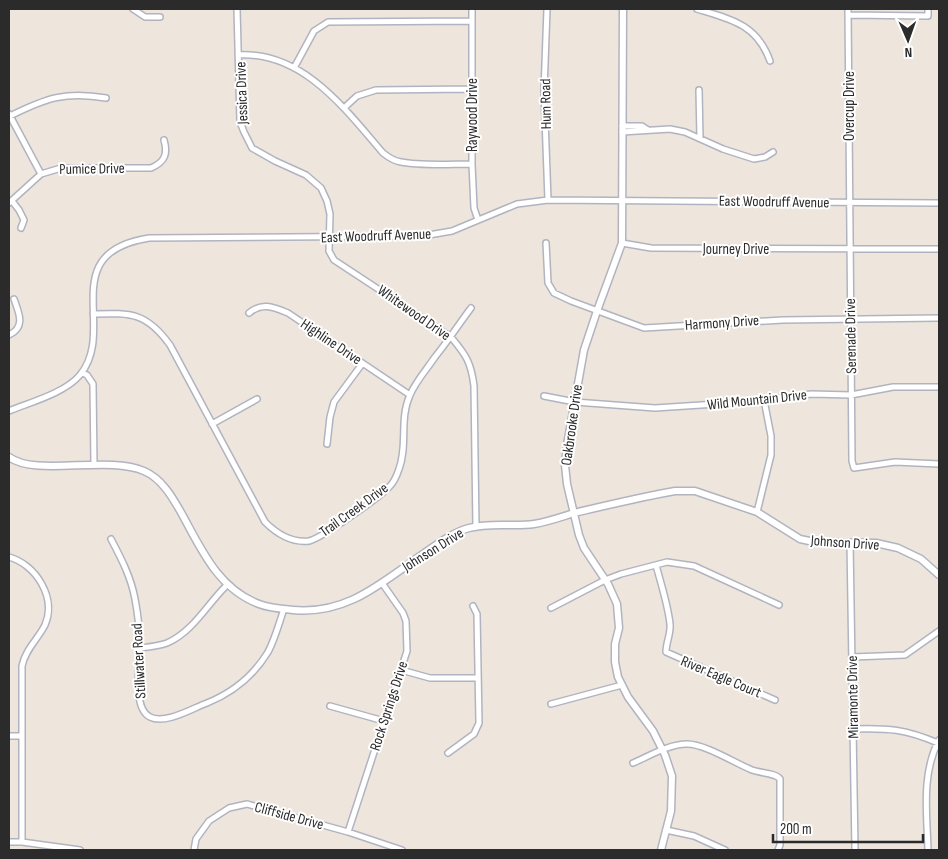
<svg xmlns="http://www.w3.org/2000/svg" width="948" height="859" viewBox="0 0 948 859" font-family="'Sofia Sans Condensed',sans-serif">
<rect width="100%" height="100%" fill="#eee6dd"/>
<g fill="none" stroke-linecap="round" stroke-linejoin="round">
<defs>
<path id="minor" d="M 133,9 L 145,17 L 160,17
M 237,9 L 240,122 L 244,132 L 252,148 L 275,161 L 306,175 L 321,188 L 327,201 L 330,214 L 329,251 L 334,260 L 451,337 C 466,355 471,362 474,386 L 476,527
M 472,9 L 472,164 L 474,208 L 478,220
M 547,9 L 544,91 L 548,200
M 697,9 C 730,19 757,24 770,61
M 848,9 L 852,461 L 854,468 L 895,462 L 939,464
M 849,15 L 928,16 L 928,9
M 238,55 C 303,51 345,109 383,153 C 388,157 394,161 401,162 C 421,166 451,164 472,164
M 294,68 L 314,31 L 328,22 L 472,21
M 699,90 L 700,138
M 344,108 L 357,96 L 376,90 L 472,89
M 9,114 L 41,174
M 10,116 C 46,98 66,91 106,98
M 622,126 L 642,126 L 648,130
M 622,132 L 670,129 L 685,132 L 723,149 L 754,159 L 765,157 L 773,152
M 12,201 L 19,210 L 24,220 L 21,228
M 9,203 L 41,174 L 61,168 L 151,168 C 165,162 168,154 164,140
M 546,243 L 548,283 L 554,293 L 571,301 L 644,328 L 783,320 L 939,318
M 622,243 L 651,248 L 939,249
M 249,313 C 262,302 273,307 288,313 L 410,395
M 93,314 C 131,313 146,312 170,345 L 265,522 C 277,534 291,543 309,541 C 322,538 380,497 390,486 C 394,482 397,475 399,469 C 408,445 399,419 410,395 C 416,381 427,369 435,357 C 448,341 459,324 471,308
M 9,335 C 26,327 19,313 14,299
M 82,373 L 87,375 L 93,384 L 94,465
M 544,396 L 575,402 L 655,408 L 747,402 L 811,394 L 851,395 L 893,387 L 939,387
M 9,411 C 31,402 65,393 80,375 C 118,329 54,253 149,238 L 423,236 L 452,231 L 517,204 L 548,200 L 939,203
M 212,424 L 257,399
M 327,444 L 330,417 L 334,402 L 362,364
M 757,512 L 771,455 L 771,436 L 764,400
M 111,539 C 121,558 131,577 135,599 C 138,615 140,633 140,648 C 140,665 132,708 150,717 C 165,725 193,708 207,703 C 232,693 254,675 268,652 C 275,639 279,623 284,609
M 850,543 L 855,850
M 9,557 C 35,564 57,597 45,625 C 38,639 25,650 22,666 L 22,842
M 656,565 C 661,584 668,605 670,624 C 671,634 666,642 666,652 L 775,700
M 551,608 L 605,580 L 621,574 L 667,562 L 694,566 L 779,605
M 140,648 C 149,647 159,646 167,643 C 193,632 208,603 227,585
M 852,657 L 905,655 L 939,631
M 401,670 L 430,678 L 477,678
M 551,704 L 622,685
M 330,706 L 384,721
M 853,729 C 889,728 905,729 938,743
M 9,736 L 22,736
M 448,753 L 474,734 L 479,723 L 477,614 L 473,606
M 633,763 C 649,756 669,744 687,744 C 705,744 735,763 752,770 C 760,773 776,773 780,779 L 780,845 L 778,850
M 666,830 L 694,836 L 725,850
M 348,832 L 407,651 L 406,621 L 403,613 L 382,583
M 9,842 L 22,842 L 80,850
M 194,850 L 196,839 L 209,821 L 229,808 L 247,804 L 348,832 L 402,850
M 928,850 C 927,814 921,774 939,740"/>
<path id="tertiary" d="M 623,9 L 622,243 L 597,311 L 584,350 L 567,445 L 565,465 L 567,484 L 579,535 L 584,548 L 608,584 L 617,604 L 619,628 L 615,644 L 615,662 L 618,677 L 628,697 L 653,731 L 665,755 L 672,776 L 671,811 L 661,850
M 9,457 C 36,477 108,455 144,471 C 163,479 174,500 183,516 C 202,551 219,589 259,604 C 269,608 282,609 293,610 C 347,615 381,583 423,554 C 436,545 453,532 469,528 C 491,522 513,527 534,524 C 547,522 561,517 574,513 C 608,505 641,497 675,491 L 695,491 L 757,512 L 800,539 L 814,542 L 876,543 L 898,548 L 921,559 L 939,575"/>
</defs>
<!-- minor casing -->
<use href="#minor" stroke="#b1b4c0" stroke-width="8"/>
<!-- tertiary casing -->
<use href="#tertiary" stroke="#b1b4c0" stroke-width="9"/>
<!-- minor -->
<use href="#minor" stroke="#fff" stroke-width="5"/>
<!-- tertiary -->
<use href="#tertiary" stroke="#fff" stroke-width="6"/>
</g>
<g text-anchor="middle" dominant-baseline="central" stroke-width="4" stroke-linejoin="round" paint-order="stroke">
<!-- street labels -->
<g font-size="15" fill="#2b2b2b" stroke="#fff">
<text transform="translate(242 93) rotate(-92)">Jessica Drive</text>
<text transform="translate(546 104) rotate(-91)">Hum Road</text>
<text transform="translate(849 106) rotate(-90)">Overcup Drive</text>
<text transform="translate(472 115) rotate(-90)">Raywood Drive</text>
<text transform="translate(92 169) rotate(-1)">Pumice Drive</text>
<text transform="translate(774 202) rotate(1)">East Woodruff Avenue</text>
<text transform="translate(376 236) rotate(-2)">East Woodruff Avenue</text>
<text x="736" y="249">Journey Drive</text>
<text transform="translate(414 313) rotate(35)">Whitewood Drive</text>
<text transform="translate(722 323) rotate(-4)">Harmony Drive</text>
<text transform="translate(851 336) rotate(-91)">Serenade Drive</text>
<text transform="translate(331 342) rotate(34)">Highline Drive</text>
<text transform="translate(757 400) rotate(-6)">Wild Mountain Drive</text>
<text transform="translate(572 425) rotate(-82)">Oakbrooke Drive</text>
<text transform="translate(354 510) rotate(-36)">Trail Creek Drive</text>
<text transform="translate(845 543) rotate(4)">Johnson Drive</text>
<text transform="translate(433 550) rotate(-32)">Johnson Drive</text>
<text transform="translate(139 661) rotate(-93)">Stillwater Road</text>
<text transform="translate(721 677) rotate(23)">River Eagle Court</text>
<text transform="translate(853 697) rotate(-91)">Miramonte Drive</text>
<text transform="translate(389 706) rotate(-72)">Rock Springs Drive</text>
<text transform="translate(289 816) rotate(15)">Cliffside Drive</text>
</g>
</g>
<!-- border -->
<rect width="948" height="859" fill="none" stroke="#2b2b2b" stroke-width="20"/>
<!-- north arrow -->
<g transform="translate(908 40) rotate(178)" stroke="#ffffff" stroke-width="4" paint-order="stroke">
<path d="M0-4L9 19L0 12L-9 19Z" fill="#2b2b2b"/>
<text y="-8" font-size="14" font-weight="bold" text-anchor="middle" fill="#2b2b2b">N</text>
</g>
<!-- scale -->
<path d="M773 834v8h150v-8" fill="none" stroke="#2b2b2b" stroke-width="2.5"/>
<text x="780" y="834" font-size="15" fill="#2b2b2b" stroke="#ffffff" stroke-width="4" paint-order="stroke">200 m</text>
</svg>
